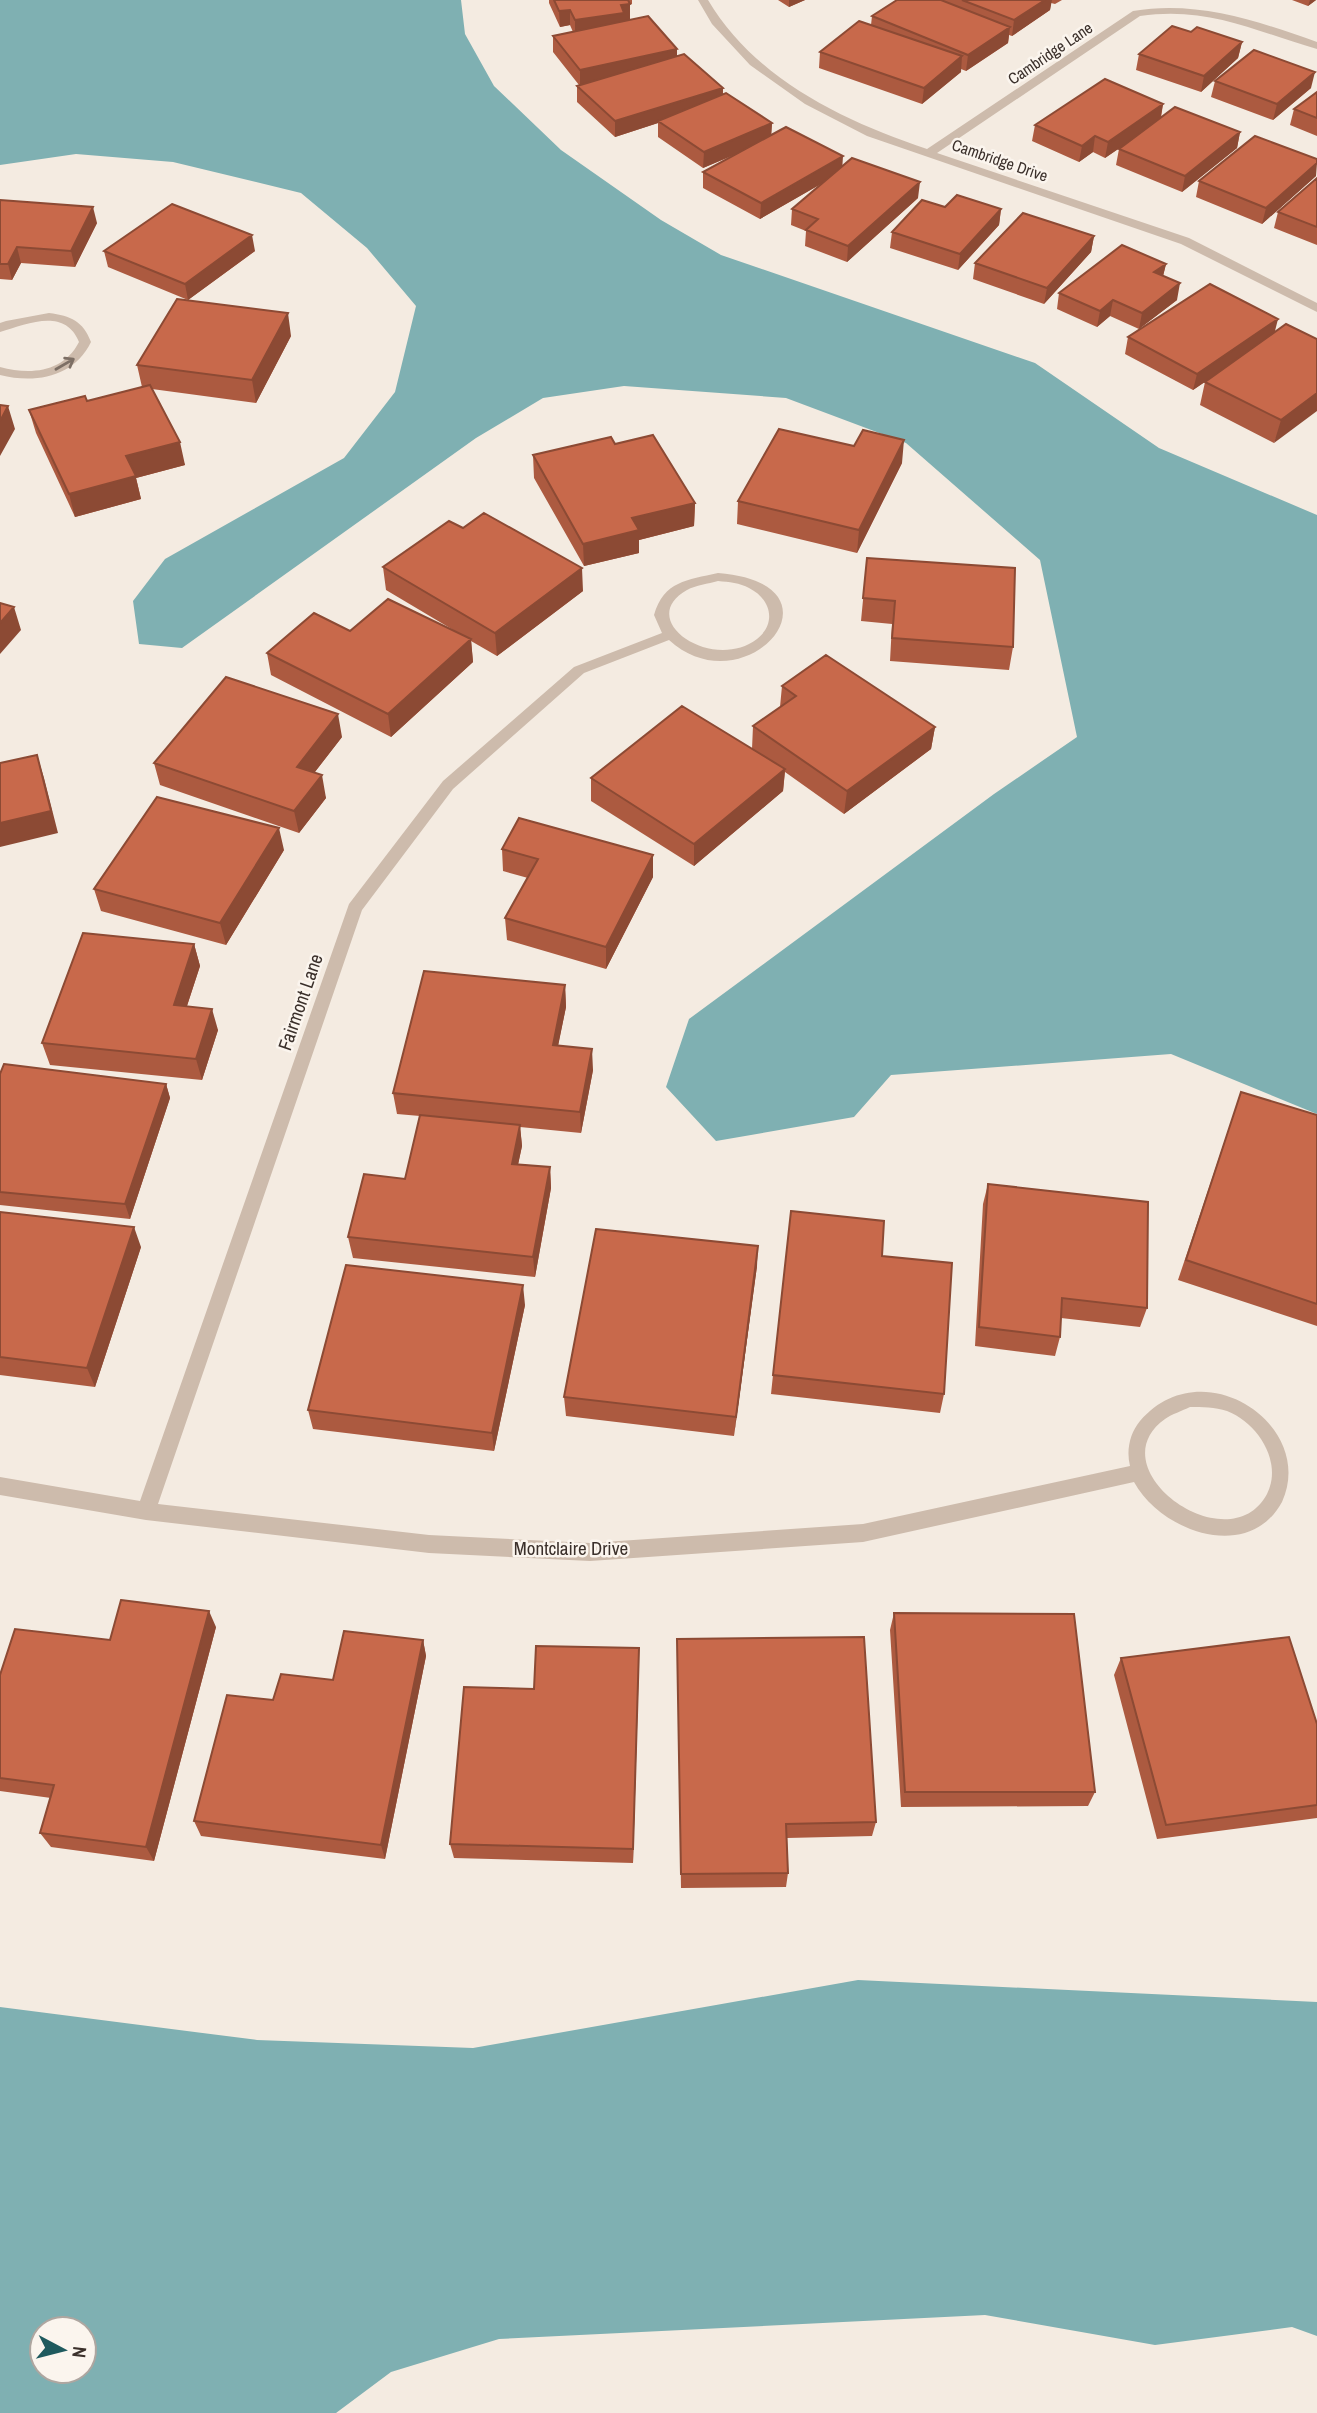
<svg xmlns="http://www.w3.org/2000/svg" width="1317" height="2413" viewBox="0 0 1317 2413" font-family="'Archivo Narrow',sans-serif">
<rect width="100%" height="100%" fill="#f4ebe1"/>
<!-- water -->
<path fill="#7fb0b2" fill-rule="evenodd" d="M 0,0 L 461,0 L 465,34 L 494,86 L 561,150 L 661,220 L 721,255 L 1035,363 L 1159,448 L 1317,515 L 1317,1114 L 1171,1054 L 891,1075 L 854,1117 L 716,1141 L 666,1087 L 689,1019 L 994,794 L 1077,737 L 1040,560 L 906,443 L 786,398 L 624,386 L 543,398 L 476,438 L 182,648 L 139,644 L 133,601 L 165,559 L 344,458 L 395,392 L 416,306 L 367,248 L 301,193 L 173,162 L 76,154 L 0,165 Z
M 858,1980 L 1317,2002 L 1317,2336 L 1292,2327 L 1155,2345 L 985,2315 L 499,2339 L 391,2372 L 336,2413 L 0,2413 L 0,2007 L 257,2040 L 473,2048 ZM 84,2329 L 84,2371 L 42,2371 L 42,2329 Z"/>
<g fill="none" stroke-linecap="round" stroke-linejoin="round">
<!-- street -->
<path fill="#cdbbac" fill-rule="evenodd" d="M 698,0 L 708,0 C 755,79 843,121 927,149 L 1133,11 C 1197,0 1258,21 1317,42 L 1317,49 C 1254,31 1208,6 1140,16 L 937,153 L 1189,238 L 1317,303 L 1317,312 L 1181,244 L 867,136 L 805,104 L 750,65 L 712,24 Z
M 49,313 C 71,316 83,321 91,342 C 74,377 36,384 0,375 L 0,367 C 30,375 63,373 79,342 C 65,307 27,324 0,332 L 0,323 L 6,321 Z
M 718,573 C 854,584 746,710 669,640 L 584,673 L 453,789 L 362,910 L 158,1504 L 429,1535 L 590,1543 L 863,1524 L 1130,1466 C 1126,1450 1130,1433 1140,1421 C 1202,1348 1317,1425 1282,1502 C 1249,1563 1161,1532 1134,1482 L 863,1542 L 590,1561 L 429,1553 L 146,1520 L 0,1495 L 0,1477 L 140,1501 L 349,904 L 443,781 L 574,667 L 662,633 L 654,615 C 664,581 687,580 718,573 ZM 718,581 C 729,582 740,583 749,588 C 771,599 777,623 757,639 C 712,673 634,620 687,590 C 696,585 708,584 718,581 ZM 1190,1407 C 1202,1407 1215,1407 1227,1411 C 1258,1423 1283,1462 1267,1494 C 1229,1565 1095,1469 1165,1419 C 1172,1414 1182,1411 1190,1407 Z"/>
</g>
<!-- wall -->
<path fill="#ac5a40" d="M 549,0 L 632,0 L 632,4 L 630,4 L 630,19 L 677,56 L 723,88 L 723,94 L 772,123 L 771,135 L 842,167 L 918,198 L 847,262 L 805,246 L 806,231 L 791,225 L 792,209 L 824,182 L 760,219 L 703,188 L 703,172 L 741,152 L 703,168 L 658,137 L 658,123 L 615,137 L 577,102 L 577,86 L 579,85 L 553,52 L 553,36 L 573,32 L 570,25 L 560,27 L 549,3 Z
M 778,0 L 805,0 L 789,7 Z
M 897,0 L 1062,0 L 1055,4 L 1051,3 L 1050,10 L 1012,36 L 1009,35 L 1008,43 L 966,71 L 961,69 L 961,72 L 922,104 L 819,68 L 820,52 L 871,25 L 872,16 Z
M 1292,0 L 1316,0 L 1308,6 Z
M 1191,32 L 1242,42 L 1238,58 L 1201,92 L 1136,70 L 1139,54 Z
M 1215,81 L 1311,88 L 1273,120 L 1211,97 Z
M 1317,92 L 1317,136 L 1290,125 L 1294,109 Z
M 1163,104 L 1161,118 L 1240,132 L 1237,148 L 1182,192 L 1116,165 L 1119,149 L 1136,137 L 1105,158 L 1093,152 L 1079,162 L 1032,141 L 1035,125 Z
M 1316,176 L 1262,224 L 1196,197 L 1199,181 Z
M 1317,178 L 1317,245 L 1274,228 L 1278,212 Z
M 0,200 L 97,223 L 75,267 L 21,263 L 12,280 L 0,279 Z
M 945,207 L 1001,209 L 999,225 L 958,270 L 890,248 L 892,232 Z
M 1094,236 L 1091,252 L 1044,304 L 973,279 L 975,263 Z
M 104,251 L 255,251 L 188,300 L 108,267 Z
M 1166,264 L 1163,276 L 1177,300 L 1139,329 L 1110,316 L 1097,327 L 1057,309 L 1059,293 Z
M 1274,332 L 1317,339 L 1274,443 L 1200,405 L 1205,382 L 1218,373 L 1193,390 L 1125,354 L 1128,337 Z
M 291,336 L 256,403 L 152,389 L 185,465 L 136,478 L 141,499 L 75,517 L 36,433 L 29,410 L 87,401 L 142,387 L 137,365 Z
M 615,444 L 695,503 L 694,526 L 639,540 L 639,553 L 584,566 L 534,478 L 533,455 Z
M 902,463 L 857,553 L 737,524 L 738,501 Z
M 867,558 L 1013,647 L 1009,670 L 890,661 L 892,624 L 861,621 Z
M 383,567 L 583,591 L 497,656 L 471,641 L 473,662 L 391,737 L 271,675 L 267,653 L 350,631 L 460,634 L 386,590 Z
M 782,686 L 935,727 L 931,749 L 844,814 L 785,772 L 783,791 L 694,866 L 591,801 L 591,778 L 752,749 L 753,726 L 780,707 Z
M 342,737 L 314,773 L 326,798 L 299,833 L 160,785 L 154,763 Z
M 502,849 L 653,877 L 606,969 L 507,940 L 505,918 L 528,878 L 503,871 Z
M 284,850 L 226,945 L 101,911 L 94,889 Z
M 194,944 L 200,966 L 187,1006 L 218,1030 L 202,1080 L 50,1065 L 42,1043 Z
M 565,985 L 566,1007 L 558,1045 L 593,1070 L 581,1133 L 520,1127 L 522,1146 L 518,1164 L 550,1167 L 551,1188 L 535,1277 L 353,1258 L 348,1237 L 405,1179 L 420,1116 L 397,1114 L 393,1093 Z
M 0,1074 L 166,1084 L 170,1098 L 130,1219 L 0,1205 Z
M 1241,1092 L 1317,1115 L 1317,1326 L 1178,1280 Z
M 988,1184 L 1147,1308 L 1140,1327 L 1061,1318 L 1060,1337 L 1055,1356 L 975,1346 L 983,1204 Z
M 0,1212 L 141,1247 L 95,1387 L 0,1375 Z
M 882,1256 L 944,1394 L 940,1413 L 771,1394 L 773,1375 Z
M 757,1266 L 734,1436 L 566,1416 L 564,1397 Z
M 525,1305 L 494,1451 L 313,1429 L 308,1410 Z
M 894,1613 L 1095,1792 L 1088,1806 L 901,1807 L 890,1630 Z
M 216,1627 L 154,1861 L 51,1847 L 40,1833 L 51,1798 L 0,1791 L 0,1675 L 110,1640 Z
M 677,1639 L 876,1822 L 872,1836 L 787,1838 L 788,1873 L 786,1887 L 681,1888 Z
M 423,1640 L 426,1656 L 385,1859 L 201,1836 L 194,1821 L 273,1700 L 333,1680 Z
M 639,1648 L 633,1863 L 454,1858 L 450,1844 L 534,1689 Z
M 1121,1658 L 1317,1724 L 1317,1818 L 1157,1839 L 1114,1675 Z"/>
<!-- shaded-wall -->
<path fill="#8c4a34" d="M 789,0 L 805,0 L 789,7 Z
M 1045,0 L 1052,0 L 1050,10 L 1012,36 L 1014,20 Z
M 1310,0 L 1316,0 L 1308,6 Z
M 630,4 L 630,20 L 575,36 L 575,20 L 621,5 Z
M 570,10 L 570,25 L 560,27 L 559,11 Z
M 1010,27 L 1008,43 L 966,71 L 968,55 Z
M 1242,42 L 1238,58 L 1201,92 L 1204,76 Z
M 677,49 L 677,65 L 580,86 L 580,70 Z
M 962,56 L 961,72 L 922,104 L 924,88 Z
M 1315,72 L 1311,88 L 1273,120 L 1277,104 Z
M 723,88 L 722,104 L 658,121 L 658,123 L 615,137 L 615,121 Z
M 1163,104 L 1160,120 L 1105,158 L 1108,142 Z
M 772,123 L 771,139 L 703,168 L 704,152 Z
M 1240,132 L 1237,148 L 1182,192 L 1185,176 Z
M 1095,136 L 1093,152 L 1079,162 L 1082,146 Z
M 843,156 L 842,172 L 760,219 L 761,203 Z
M 1317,163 L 1316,176 L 1262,224 L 1266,208 Z
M 920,182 L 918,198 L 847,262 L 848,246 Z
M 93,207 L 97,223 L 75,267 L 71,251 Z
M 1001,209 L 999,225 L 958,270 L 960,254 Z
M 252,235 L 255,251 L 188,300 L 185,284 Z
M 1094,236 L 1091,252 L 1044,304 L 1047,288 Z
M 17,247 L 21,263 L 12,280 L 8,264 Z
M 1166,264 L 1162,280 L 1154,272 Z
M 1180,283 L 1177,300 L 1139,329 L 1142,313 Z
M 1113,300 L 1110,316 L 1097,327 L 1100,311 Z
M 288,313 L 291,336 L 256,403 L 252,380 Z
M 1278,319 L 1274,335 L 1193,390 L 1197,374 Z
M 1317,393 L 1317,411 L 1274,443 L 1281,420 Z
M 8,406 L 15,429 L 0,456 L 0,421 Z
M 904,440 L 902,463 L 857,553 L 859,530 Z
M 180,442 L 185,465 L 136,478 L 141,499 L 75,517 L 69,494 L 126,456 Z
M 695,503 L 694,526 L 639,540 L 639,553 L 584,566 L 583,544 L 632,518 Z
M 582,568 L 583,591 L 497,656 L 495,633 Z
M 14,607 L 21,630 L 0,654 L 0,623 Z
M 471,639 L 473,662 L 391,737 L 388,714 Z
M 338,714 L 342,737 L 301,790 L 297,767 Z
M 935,727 L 931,749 L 844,814 L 847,791 Z
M 37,755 L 44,778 L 58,833 L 0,847 L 0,823 Z
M 785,769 L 783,791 L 694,866 L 694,844 Z
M 322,775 L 326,798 L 299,833 L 294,811 Z
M 279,828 L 284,850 L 226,945 L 220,923 Z
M 653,855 L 653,877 L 606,969 L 606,947 Z
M 194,944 L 200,966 L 180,1027 L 174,1005 Z
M 565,985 L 566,1007 L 554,1066 L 553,1045 Z
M 212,1009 L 218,1030 L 202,1080 L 196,1059 Z
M 592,1049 L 593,1070 L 581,1133 L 580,1112 Z
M 166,1084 L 170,1098 L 130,1219 L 125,1204 Z
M 520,1125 L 522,1146 L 514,1184 L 512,1164 Z
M 550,1167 L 551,1188 L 535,1277 L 533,1257 Z
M 134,1227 L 141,1247 L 95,1387 L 87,1368 Z
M 758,1246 L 757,1266 L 734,1436 L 736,1417 Z
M 523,1285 L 525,1305 L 494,1451 L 492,1433 Z
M 209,1611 L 216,1627 L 154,1861 L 146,1847 Z
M 423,1640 L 426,1656 L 385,1859 L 381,1845 Z
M 639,1648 L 639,1664 L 633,1863 L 633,1849 Z"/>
<!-- building -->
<path fill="#c8694b" stroke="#8c4a34" stroke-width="2" d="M 554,0 L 628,0 L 630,4 L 621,5 L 624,13 L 575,20 L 570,10 L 559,11 Z
M 897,0 L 941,0 L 1010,27 L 968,55 L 872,16 Z
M 962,0 L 1045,0 L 1014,20 Z
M 648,16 L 677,49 L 580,70 L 553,36 Z
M 859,21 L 962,56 L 924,88 L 820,52 Z
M 1172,26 L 1191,32 L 1197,27 L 1242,42 L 1204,76 L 1139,54 Z
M 1254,50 L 1315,72 L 1277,104 L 1215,81 Z
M 684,54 L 723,88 L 615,121 L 577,86 Z
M 1105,79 L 1163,104 L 1108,142 L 1095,136 L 1082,146 L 1035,125 Z
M 1317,92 L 1317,118 L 1294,109 Z
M 726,93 L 772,123 L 704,152 L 658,121 Z
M 1175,107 L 1240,132 L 1185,176 L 1119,149 Z
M 786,127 L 843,156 L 761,203 L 703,172 Z
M 1255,136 L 1317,159 L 1317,163 L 1266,208 L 1199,181 Z
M 852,158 L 920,182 L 848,246 L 806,230 L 818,219 L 792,209 Z
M 1317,178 L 1317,227 L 1278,212 Z
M 957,195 L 1001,209 L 960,254 L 892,232 L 922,200 L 945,207 Z
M 0,200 L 93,207 L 71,251 L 17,247 L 8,264 L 0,264 Z
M 172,204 L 252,235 L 185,284 L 104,251 Z
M 1023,213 L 1094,236 L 1047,288 L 975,263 Z
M 1122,245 L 1166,264 L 1154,272 L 1180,283 L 1142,313 L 1113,300 L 1100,311 L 1059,293 Z
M 1210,284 L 1278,319 L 1197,374 L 1128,337 Z
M 177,299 L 288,313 L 252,380 L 137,365 Z
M 1286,324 L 1317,339 L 1317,393 L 1281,420 L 1205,382 Z
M 150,385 L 180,442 L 126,456 L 136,476 L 69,494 L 29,410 L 85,396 L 87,401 Z
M 0,405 L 8,406 L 0,421 Z
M 779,429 L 854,446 L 863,430 L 904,440 L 859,530 L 738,501 Z
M 653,435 L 695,503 L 632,518 L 639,530 L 583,544 L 533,455 L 611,437 L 615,444 Z
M 484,513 L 582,568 L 495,633 L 383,567 L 449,521 L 463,528 Z
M 867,558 L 1015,568 L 1013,647 L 892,638 L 895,601 L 863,598 Z
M 388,599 L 471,639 L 388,714 L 267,653 L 314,613 L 350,631 Z
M 0,603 L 14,607 L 0,623 Z
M 826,655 L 935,727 L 847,791 L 753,726 L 796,696 L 782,686 Z
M 226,677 L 338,714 L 297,767 L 322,775 L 294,811 L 154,763 Z
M 682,706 L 785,769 L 694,844 L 591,778 Z
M 37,755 L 51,811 L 0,823 L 0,763 Z
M 157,797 L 279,828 L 220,923 L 94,889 Z
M 519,818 L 653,855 L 606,947 L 505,918 L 538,859 L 502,849 Z
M 83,933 L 194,944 L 174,1005 L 212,1009 L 196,1059 L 42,1043 Z
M 424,971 L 565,985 L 553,1045 L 592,1049 L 580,1112 L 393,1093 Z
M 4,1064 L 166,1084 L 125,1204 L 0,1192 L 0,1074 Z
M 1241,1092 L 1317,1115 L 1317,1304 L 1186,1260 Z
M 420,1115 L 520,1125 L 512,1164 L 550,1167 L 533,1257 L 348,1237 L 364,1174 L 405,1179 Z
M 988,1184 L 1148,1202 L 1147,1308 L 1062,1298 L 1060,1337 L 979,1327 Z
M 791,1211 L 884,1221 L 882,1256 L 952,1263 L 944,1394 L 773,1375 Z
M 0,1212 L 134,1227 L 87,1368 L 0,1357 Z
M 596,1229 L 758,1246 L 736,1417 L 564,1397 Z
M 346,1265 L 523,1285 L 492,1433 L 308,1410 Z
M 121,1600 L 209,1611 L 146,1847 L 40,1833 L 54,1785 L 0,1778 L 0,1675 L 15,1629 L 110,1640 Z
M 894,1613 L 1074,1614 L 1095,1792 L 905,1792 Z
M 344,1631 L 423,1640 L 381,1845 L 194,1821 L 227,1695 L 273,1700 L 281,1674 L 333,1680 Z
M 864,1637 L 876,1822 L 786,1824 L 788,1873 L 681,1874 L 677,1639 Z
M 1289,1637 L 1317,1724 L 1317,1805 L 1166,1825 L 1121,1658 Z
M 536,1646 L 639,1648 L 633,1849 L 450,1844 L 464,1687 L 534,1689 Z"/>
<!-- one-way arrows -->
<defs><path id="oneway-shaft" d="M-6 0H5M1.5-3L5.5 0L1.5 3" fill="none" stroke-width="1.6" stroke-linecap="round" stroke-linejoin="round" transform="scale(1.75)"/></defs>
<use stroke="#7d6f65" href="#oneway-shaft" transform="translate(65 364) rotate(-30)"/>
<g text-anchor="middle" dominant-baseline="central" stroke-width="5" stroke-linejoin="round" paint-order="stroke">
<!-- far-street labels -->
<g font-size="16" fill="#3b302b" stroke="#fbf5ee">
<text transform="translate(1050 53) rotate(-34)">Cambridge Lane</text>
<text transform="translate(1000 160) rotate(19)">Cambridge Drive</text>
</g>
<!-- street labels -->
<g font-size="19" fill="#3b302b" stroke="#fbf5ee">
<text transform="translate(300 1002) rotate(-71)">Fairmont Lane</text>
<text x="571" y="1548">Montclaire Drive</text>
</g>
</g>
<!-- north arrow -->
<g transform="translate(63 2350) rotate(97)"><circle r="33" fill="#fbf5ee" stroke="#aea6a0" stroke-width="2"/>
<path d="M0-5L12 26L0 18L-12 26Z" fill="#1f5a5e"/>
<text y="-10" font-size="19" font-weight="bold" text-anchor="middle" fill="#3b302b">N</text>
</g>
</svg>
